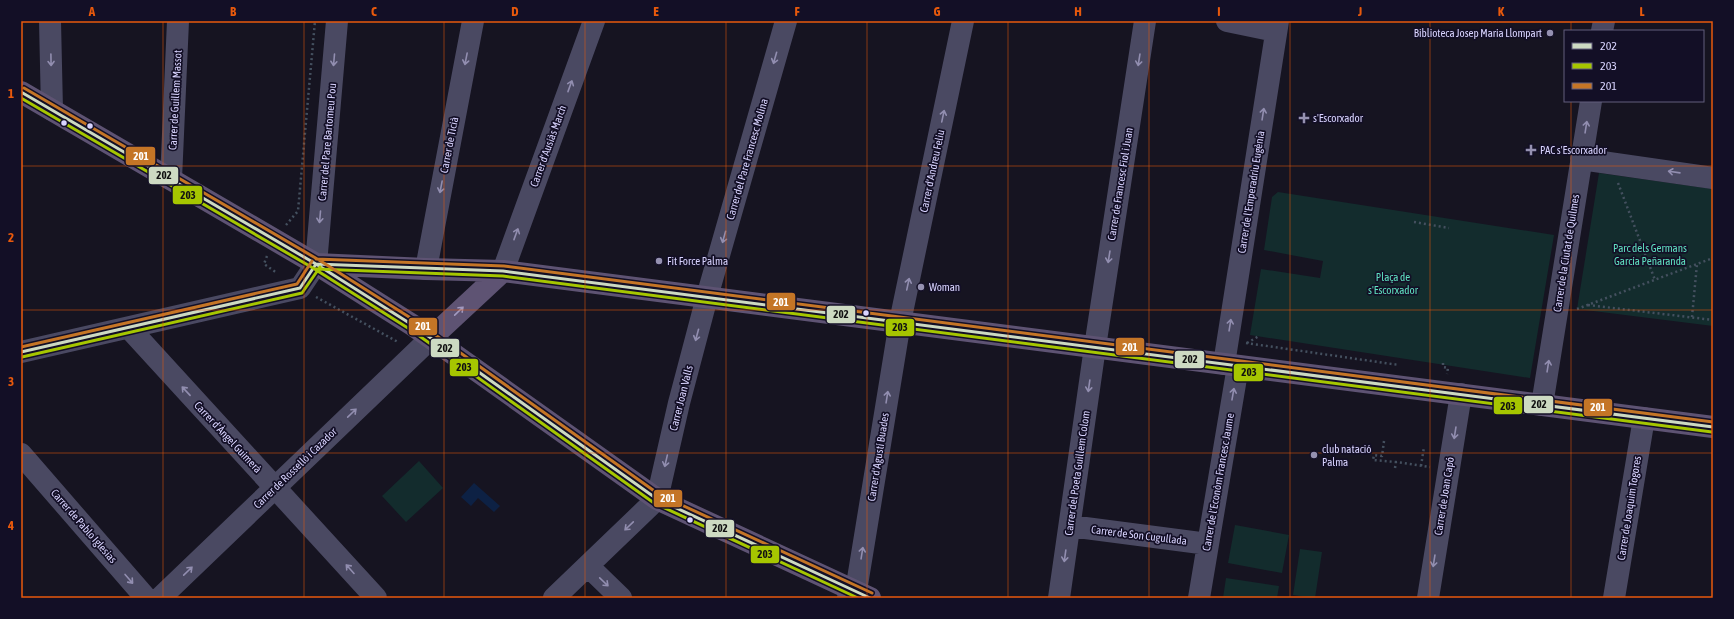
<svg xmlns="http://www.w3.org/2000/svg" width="1734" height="619" viewBox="0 0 1734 619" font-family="'Asap Condensed',sans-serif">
<rect width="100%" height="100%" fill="#161421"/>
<!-- green -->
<path fill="#132c2d" d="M 1599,173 L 1713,189 L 1713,326 L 1577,309 Z
M 1278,192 L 1554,235 L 1530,378 L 1250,335 L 1261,269 L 1320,278 L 1323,261 L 1264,250 L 1272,197 Z
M 419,461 L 443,488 L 406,522 L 382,496 Z
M 1235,525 L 1289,535 L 1282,573 L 1228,563 Z
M 1300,549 L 1322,552 L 1315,598 L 1293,595 Z
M 1226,578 L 1279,586 L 1277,598 L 1223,598 Z"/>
<!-- water -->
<path fill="#0d2144" d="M 474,483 L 500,506 L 494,512 L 478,498 L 471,506 L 461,497 Z"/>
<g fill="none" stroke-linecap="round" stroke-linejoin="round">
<!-- path -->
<path stroke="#44505f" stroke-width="2.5" stroke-dasharray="2 3" stroke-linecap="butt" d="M 1618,183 L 1655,280
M 1414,222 L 1449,228
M 286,225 L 298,211 L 315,21
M 267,256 L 264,264 L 277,273
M 316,297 L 398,342
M 1588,305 L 1713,320
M 1577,309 L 1713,258
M 1692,317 L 1697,264
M 1246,343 L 1399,365
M 1247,343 L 1259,336
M 1443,363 L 1443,367 L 1448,368 L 1447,374
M 1384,441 L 1382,456 L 1374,455 L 1373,460 L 1396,462
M 1421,466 L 1424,447
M 1395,468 L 1396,462 L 1430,467"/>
<!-- minor -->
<path stroke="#4a4962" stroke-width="22" d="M 50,21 L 52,110
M 1227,21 L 1276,31
M 1602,31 L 1604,21
M 1581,159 L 1713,178
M 171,179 L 178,21
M 426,269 L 473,21
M 503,271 L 594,21
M 129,328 L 376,598
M 21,352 L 300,288 L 316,264 L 337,21
M 1224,364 L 1278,21
M 1542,405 L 1591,101
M 21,454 L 146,598
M 1070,526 L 1208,544
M 588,566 L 621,598
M 160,598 L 431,338
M 554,598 L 657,499 L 679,403 L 707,297 L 786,21
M 848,598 L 856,591 L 900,322 L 963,21
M 1059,598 L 1095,347 L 1145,21
M 1199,598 L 1238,366
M 1428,598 L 1461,394
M 1614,598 L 1644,418"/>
<!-- major -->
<path stroke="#5e5373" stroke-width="22" d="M 21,92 L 316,264 L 414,326 L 657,499 L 870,598
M 316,264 L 426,269 L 503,271 L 1713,427
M 431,338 L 503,271"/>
<defs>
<path id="bus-1" d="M 21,92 L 316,264 L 414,326 L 657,499 L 870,598
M 316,264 L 503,271 L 1713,427
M 21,352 L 300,288 L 316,264"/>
<path id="bus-2" d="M 21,98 L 313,268 L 411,330 L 654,503 L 858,598
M 316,269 L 503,276 L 1712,432
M 22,357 L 302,293 L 320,267"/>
<path id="bus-3" d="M 24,88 L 319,260 L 417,322 L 660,495 L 872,593
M 316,259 L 504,266 L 1713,422
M 21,347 L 297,284 L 312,261"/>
</defs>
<!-- bus-1 casing -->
<use href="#bus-1" stroke="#130f26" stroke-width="6"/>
<!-- bus-2 casing -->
<use href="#bus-2" stroke="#130f26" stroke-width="6"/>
<!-- bus-3 casing -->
<use href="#bus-3" stroke="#130f26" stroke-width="6"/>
<!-- bus-1 -->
<use href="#bus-1" stroke="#cddac2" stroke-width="3"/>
<!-- bus-2 -->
<use href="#bus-2" stroke="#a6c600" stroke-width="3"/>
<!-- bus-3 -->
<use href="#bus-3" stroke="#c47526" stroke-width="3"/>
</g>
<!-- one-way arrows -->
<defs><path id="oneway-shaft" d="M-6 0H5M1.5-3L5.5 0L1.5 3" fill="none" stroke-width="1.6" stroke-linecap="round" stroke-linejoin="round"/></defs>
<g stroke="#928eb0">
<use href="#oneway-shaft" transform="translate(775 58) rotate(106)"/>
<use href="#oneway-shaft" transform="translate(466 59) rotate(101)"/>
<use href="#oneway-shaft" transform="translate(51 60) rotate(89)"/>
<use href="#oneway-shaft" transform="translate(334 60) rotate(95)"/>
<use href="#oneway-shaft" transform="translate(1139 60) rotate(99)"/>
<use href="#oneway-shaft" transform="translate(570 86) rotate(-70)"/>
<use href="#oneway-shaft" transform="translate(1263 114) rotate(-81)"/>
<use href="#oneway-shaft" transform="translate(943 116) rotate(-78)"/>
<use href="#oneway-shaft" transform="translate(1586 127) rotate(-81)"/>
<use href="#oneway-shaft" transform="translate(1674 172) rotate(-172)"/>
<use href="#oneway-shaft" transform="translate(441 187) rotate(101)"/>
<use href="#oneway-shaft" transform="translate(320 217) rotate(95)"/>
<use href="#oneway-shaft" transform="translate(516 234) rotate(-70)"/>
<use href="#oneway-shaft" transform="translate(724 237) rotate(106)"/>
<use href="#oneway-shaft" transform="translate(1109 257) rotate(99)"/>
<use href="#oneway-shaft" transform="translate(908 284) rotate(-78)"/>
<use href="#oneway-shaft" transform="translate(1230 325) rotate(-81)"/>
<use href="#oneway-shaft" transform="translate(697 335) rotate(105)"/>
<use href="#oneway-shaft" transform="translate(1548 366) rotate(-81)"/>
<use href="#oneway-shaft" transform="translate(1089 386) rotate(98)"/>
<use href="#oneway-shaft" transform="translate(186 391) rotate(-133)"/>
<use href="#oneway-shaft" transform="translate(1233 394) rotate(-80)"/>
<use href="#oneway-shaft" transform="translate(887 397) rotate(-81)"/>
<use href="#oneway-shaft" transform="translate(352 413) rotate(-44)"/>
<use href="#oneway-shaft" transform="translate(1455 433) rotate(99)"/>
<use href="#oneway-shaft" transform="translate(666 461) rotate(103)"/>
<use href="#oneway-shaft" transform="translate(629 526) rotate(136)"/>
<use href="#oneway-shaft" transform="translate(862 553) rotate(-81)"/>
<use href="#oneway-shaft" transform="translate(1065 556) rotate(98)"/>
<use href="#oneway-shaft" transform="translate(1434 561) rotate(99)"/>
<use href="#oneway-shaft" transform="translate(350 569) rotate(-132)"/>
<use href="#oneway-shaft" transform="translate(188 571) rotate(-44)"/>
<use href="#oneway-shaft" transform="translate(129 579) rotate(49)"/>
<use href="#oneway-shaft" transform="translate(604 582) rotate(44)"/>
</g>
<use stroke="#a29ac0" href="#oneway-shaft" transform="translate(459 311) rotate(-44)"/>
<!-- grid -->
<path fill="none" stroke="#e8590c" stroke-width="1" stroke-opacity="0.55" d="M 163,21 L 163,598M 304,21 L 304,598M 444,21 L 444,598M 585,21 L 585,598M 726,21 L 726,598M 867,21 L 867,598M 1008,21 L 1008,598M 1149,21 L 1149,598M 1290,21 L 1290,598M 1430,21 L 1430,598M 1571,21 L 1571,31M 1571,101 L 1571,598M 21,166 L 1713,166M 21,310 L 1713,310M 21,453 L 1713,453"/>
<!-- markers -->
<g fill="#9591b1" stroke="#130f26" stroke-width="1.5">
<circle cx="1550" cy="33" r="4"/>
<path d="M1302 112h4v4h4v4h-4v4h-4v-4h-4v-4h4z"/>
<path d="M1529 144h4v4h4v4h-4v4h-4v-4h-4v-4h4z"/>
<circle cx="659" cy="261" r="4"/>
<circle cx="921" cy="287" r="4"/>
<circle cx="1314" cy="455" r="4"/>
</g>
<g fill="#d9d4ff" stroke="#130f26" stroke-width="1.5">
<circle cx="64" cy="123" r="3.5"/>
<circle cx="90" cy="126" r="3.5"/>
<circle cx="866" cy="313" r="3.5"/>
<circle cx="690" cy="520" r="3.5"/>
</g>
<g text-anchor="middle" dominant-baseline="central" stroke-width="3.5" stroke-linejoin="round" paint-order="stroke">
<!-- poi labels -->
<g font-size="11" fill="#d9d4ff" stroke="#130f26" text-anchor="start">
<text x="1542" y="33" text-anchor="end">Biblioteca Josep Maria Llompart</text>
<text x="1313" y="118">s'Escorxador</text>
<text x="1540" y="150">PAC s'Escorxador</text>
<text x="667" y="261">Fit Force Palma</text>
<text x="929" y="287">Woman</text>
<text x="1322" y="449">club natació<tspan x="1322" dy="13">Palma</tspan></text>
</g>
<!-- street labels -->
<g font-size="11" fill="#d9d4ff" stroke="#130f26">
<text transform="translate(175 100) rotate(-87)">Carrer de Guillem Massot</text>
<text transform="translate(327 142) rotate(-85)">Carrer del Pare Bartomeu Pou</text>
<text transform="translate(449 145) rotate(-79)">Carrer de Ticià</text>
<text transform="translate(548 146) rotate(-70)">Carrer d'Ausiàs March</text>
<text transform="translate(747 159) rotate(-74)">Carrer del Pare Francesc Molina</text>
<text transform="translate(932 171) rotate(-78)">Carrer d'Andreu Feliu</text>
<text transform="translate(1120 184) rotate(-81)">Carrer de Francesc Fiol i Juan</text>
<text transform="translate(1251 192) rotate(-81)">Carrer de l'Emperadriu Eugènia</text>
<text transform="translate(1566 253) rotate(-81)">Carrer de la Ciutat de Quilmes</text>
<text transform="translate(681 398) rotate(-76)">Carrer Joan Valls</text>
<text transform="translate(228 437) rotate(47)">Carrer d'Àngel Guimerà</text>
<text transform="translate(878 457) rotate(-81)">Carrer d'Agustí Buades</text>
<text transform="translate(295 468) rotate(-44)">Carrer de Rosselló i Cazador</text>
<text transform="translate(1077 473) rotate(-82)">Carrer del Poeta Guillem Colom</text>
<text transform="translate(1218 482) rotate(-80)">Carrer de l'Econòm Francesc Jaume</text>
<text transform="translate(1444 496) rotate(-81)">Carrer de Joan Capó</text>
<text transform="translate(1629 508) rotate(-81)">Carrer de Joaquim Togores</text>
<text transform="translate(84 526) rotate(49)">Carrer de Pablo Iglesias</text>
<text transform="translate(1139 535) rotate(7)">Carrer de Son Cugullada</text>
</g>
<!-- park labels -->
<g font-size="11" fill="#5fe0c0" stroke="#130f26">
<text x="1650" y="248">Parc dels Germans<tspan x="1650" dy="13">García Peñaranda</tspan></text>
<text x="1393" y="277">Plaça de<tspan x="1393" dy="13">s'Escorxador</tspan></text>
</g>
</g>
<g stroke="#130f26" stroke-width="1.5">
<rect x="125" y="146" width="31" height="20" rx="4" fill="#c47526"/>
<rect x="148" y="166" width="31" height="19" rx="4" fill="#cddac2"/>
<rect x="172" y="185" width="31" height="20" rx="4" fill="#a6c600"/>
<rect x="766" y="292" width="30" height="19" rx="4" fill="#c47526"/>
<rect x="826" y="305" width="30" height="19" rx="4" fill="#cddac2"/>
<rect x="408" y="317" width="30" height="19" rx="4" fill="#c47526"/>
<rect x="885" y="318" width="30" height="19" rx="4" fill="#a6c600"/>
<rect x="1115" y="337" width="30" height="19" rx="4" fill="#c47526"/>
<rect x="430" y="338" width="30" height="20" rx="4" fill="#cddac2"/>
<rect x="1174" y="350" width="31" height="19" rx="4" fill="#cddac2"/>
<rect x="449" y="358" width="30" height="19" rx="4" fill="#a6c600"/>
<rect x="1233" y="363" width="31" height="19" rx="4" fill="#a6c600"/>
<rect x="1523" y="395" width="31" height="19" rx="4" fill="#cddac2"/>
<rect x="1493" y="396" width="30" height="19" rx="4" fill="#a6c600"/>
<rect x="1583" y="398" width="30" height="19" rx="4" fill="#c47526"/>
<rect x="653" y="489" width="30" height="19" rx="4" fill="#c47526"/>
<rect x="705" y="519" width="30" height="19" rx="4" fill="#cddac2"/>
<rect x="750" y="545" width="30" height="19" rx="4" fill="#a6c600"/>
</g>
<g font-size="11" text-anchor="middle" font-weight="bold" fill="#fff">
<text x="141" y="160">201</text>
<text x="781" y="306">201</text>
<text x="423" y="330">201</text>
<text x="1130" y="351">201</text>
<text x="1598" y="411">201</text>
<text x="668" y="502">201</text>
</g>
<g font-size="11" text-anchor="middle" font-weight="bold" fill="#111">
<text x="164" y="179">202</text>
<text x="188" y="199">203</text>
<text x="841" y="318">202</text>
<text x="900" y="331">203</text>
<text x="445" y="352">202</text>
<text x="1190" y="363">202</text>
<text x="464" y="371">203</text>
<text x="1249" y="376">203</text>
<text x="1539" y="408">202</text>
<text x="1508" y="410">203</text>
<text x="720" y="532">202</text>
<text x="765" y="558">203</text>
</g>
<!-- border -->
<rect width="1734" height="619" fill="none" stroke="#130f26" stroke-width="44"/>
<!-- legend -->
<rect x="1564" y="30" width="140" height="72" fill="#130f26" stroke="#625e7d"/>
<rect x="1572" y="43" width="20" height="6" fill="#cddac2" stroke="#625e7d"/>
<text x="1600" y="50" font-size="12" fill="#d9d4ff">202</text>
<rect x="1572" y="63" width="20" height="6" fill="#a6c600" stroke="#625e7d"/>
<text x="1600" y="70" font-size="12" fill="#d9d4ff">203</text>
<rect x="1572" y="83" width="20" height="6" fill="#c47526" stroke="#625e7d"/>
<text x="1600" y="90" font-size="12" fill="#d9d4ff">201</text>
<rect x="22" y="22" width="1690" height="575" fill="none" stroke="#e8590c" stroke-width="1.5"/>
<g font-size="13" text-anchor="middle" font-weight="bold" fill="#e8590c">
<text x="92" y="16">A</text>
<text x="233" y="16">B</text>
<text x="374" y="16">C</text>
<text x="515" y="16">D</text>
<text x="656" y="16">E</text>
<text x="797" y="16">F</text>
<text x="937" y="16">G</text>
<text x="1078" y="16">H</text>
<text x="1219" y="16">I</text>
<text x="1360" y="16">J</text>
<text x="1501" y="16">K</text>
<text x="1642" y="16">L</text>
<text x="11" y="98">1</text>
<text x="11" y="242">2</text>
<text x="11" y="386">3</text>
<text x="11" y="530">4</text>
</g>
</svg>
